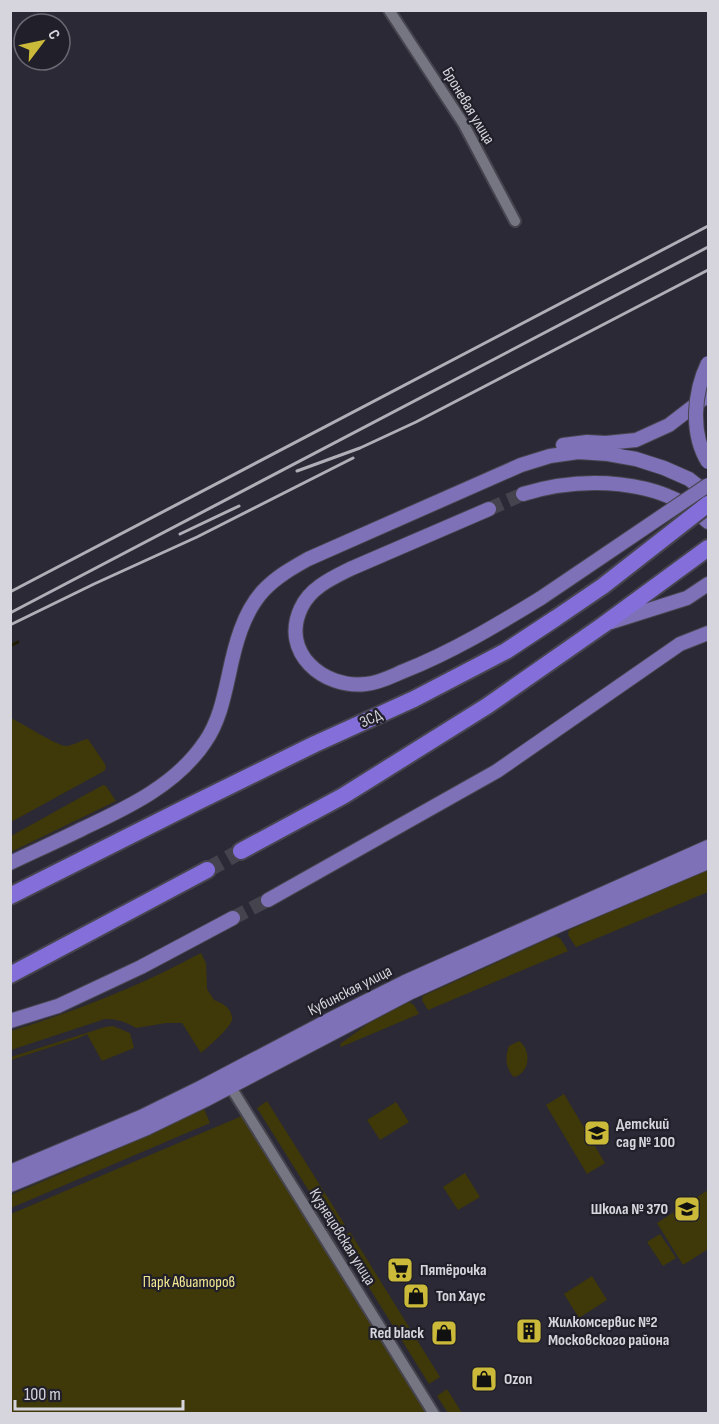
<svg xmlns="http://www.w3.org/2000/svg" width="719" height="1424" viewBox="0 0 719 1424" font-family="'Sofia Sans Condensed',sans-serif">
<rect width="100%" height="100%" fill="#2b2935"/>
<!-- green -->
<path fill="#3f3808" d="M 11,718 C 22,723 57,746 66,746 C 72,746 81,740 88,739 L 105,764 L 106,768 L 104,771 L 11,822 Z
M 103,785 L 106,786 L 116,801 L 11,852 L 11,836 Z
M 708,869 L 708,892 L 576,947 L 568,935 L 569,930 Z
M 555,936 L 560,938 L 568,951 L 428,1010 L 422,1000 L 423,996 Z
M 201,953 L 206,963 L 207,989 L 214,1000 C 220,1002 226,1005 230,1011 C 231,1014 233,1017 232,1020 C 230,1028 208,1047 201,1053 L 182,1023 L 166,1023 L 136,1028 C 126,1022 117,1019 105,1019 L 11,1050 L 11,1031 C 76,1011 140,986 201,953 Z
M 409,1002 L 414,1005 L 419,1014 L 341,1047 L 340,1044 L 369,1023 Z
M 113,1026 L 130,1033 L 134,1048 L 102,1061 L 87,1034 L 79,1038 L 11,1060 L 11,1057 L 105,1027 Z
M 519,1041 C 532,1050 530,1073 514,1077 C 505,1068 505,1057 509,1046 Z
M 564,1094 L 605,1163 L 587,1174 L 546,1105 Z
M 267,1101 L 345,1225 L 334,1231 L 257,1108 Z
M 396,1102 L 409,1122 L 380,1140 L 367,1120 Z
M 204,1109 L 210,1123 L 11,1208 L 11,1195 L 109,1153 Z
M 242,1116 L 427,1413 L 11,1413 L 11,1214 Z
M 465,1173 L 480,1197 L 458,1210 L 443,1187 Z
M 708,1190 L 708,1249 L 683,1265 L 657,1223 Z
M 350,1232 L 440,1377 L 429,1384 L 339,1239 Z
M 660,1234 L 676,1258 L 663,1266 L 647,1242 Z
M 592,1276 L 607,1300 L 579,1318 L 564,1294 Z
M 447,1389 L 462,1413 L 448,1413 L 437,1396 Z"/>
<g fill="none" stroke-linecap="round" stroke-linejoin="round">
<!-- stream -->
<path stroke="#201c00" stroke-width="3" d="M 10,646 L 18,642"/>
<!-- major-tunnel -->
<path stroke="#45434e" stroke-width="14" stroke-dasharray="14 7" stroke-linecap="butt" d="M 489,509 L 523,494
M 233,918 L 268,900"/>
<!-- highway-tunnel -->
<path stroke="#45434e" stroke-width="16" stroke-dasharray="16 8" stroke-linecap="butt" d="M 207,870 L 241,851"/>
<defs>
<path id="minor" d="M 389,10 L 463,123 L 515,221
M 227,1081 L 434,1414"/>
<path id="major" d="M 563,445 L 587,442 L 606,443 L 636,440 L 669,425 L 708,395
M 523,494 C 581,476 662,477 708,522
M 489,509 L 350,569 C 332,578 310,588 301,608 C 280,652 323,689 366,684 C 379,683 392,676 404,671 C 452,652 497,625 541,598
M 611,622 L 687,598 L 708,584
M 10,863 C 35,851 60,840 84,828 C 129,807 177,784 205,742 C 219,722 224,697 229,674 C 235,645 243,613 263,591 C 276,577 292,568 308,559 L 521,465 L 550,456 L 578,452 L 608,454 L 636,459 L 664,468 L 689,479 L 708,494
M 268,900 L 497,771 L 680,644 L 708,633
M 10,1021 L 58,1006 L 141,967 L 233,918
M 10,1172 L 141,1117 L 200,1088 L 333,1018 L 405,982 L 708,847
M 10,1185 L 147,1128 L 205,1100 L 411,992 L 557,926 L 708,862"/>
<path id="highway" d="M 241,851 L 343,796 L 487,706 L 603,625 L 708,548
M 10,896 L 195,803 L 315,744 L 414,699 L 506,651 L 556,618
M 10,975 L 207,870"/>
</defs>
<!-- minor casing -->
<use href="#minor" stroke="#46454e" stroke-width="14"/>
<!-- major casing -->
<use href="#major" stroke="#46454e" stroke-width="16"/>
<!-- highway casing -->
<use href="#highway" stroke="#46454e" stroke-width="20"/>
<!-- minor -->
<use href="#minor" stroke="#767582" stroke-width="10"/>
<!-- major -->
<use href="#major" stroke="#7e71b7" stroke-width="14"/>
<!-- highway -->
<use href="#highway" stroke="#846fda" stroke-width="16"/>
<!-- rail -->
<path stroke="#b0afb8" stroke-width="3" d="M 297,471 L 360,448 L 416,422 L 708,270
M 180,534 L 239,506
M 10,592 L 708,226
M 10,613 L 708,247
M 10,625 L 94,584 L 197,537 L 353,458"/>
<defs>
<path id="major-bridge" d="M 708,363 C 694,392 690,433 708,462
M 541,598 L 708,485"/>
<path id="highway-bridge" d="M 556,618 L 603,586 L 708,504"/>
</defs>
<!-- major-bridge casing -->
<use href="#major-bridge" stroke="#46454e" stroke-width="16" stroke-linecap="butt"/>
<!-- highway-bridge casing -->
<use href="#highway-bridge" stroke="#46454e" stroke-width="20" stroke-linecap="butt"/>
<!-- major-bridge -->
<use href="#major-bridge" stroke="#7e71b7" stroke-width="14"/>
<!-- highway-bridge -->
<use href="#highway-bridge" stroke="#846fda" stroke-width="16"/>
</g>
<!-- icons -->
<defs>
<symbol id="school-square" viewBox="-11 -11 22 22"><rect x="-9" y="-9" width="18" height="18" rx="4" fill="#cbba39" stroke="#21202a"/><path d="M0-5L7-2L0 1L-7-2ZM-4 1L0 2.5L4 1V4Q0 6-4 4Z" fill="#111"/></symbol>
<symbol id="supermarket-square" viewBox="-11 -11 22 22"><rect x="-9" y="-9" width="18" height="18" rx="4" fill="#cbba39" stroke="#21202a"/><path d="M-6-5.5h2.5l.6 2H6L4.5 2H-2.5L-4.4-4H-6ZM-1.5 3.2a1.3 1.3 0 1 0 .1 0ZM3 3.2a1.3 1.3 0 1 0 .1 0Z" fill="#111"/></symbol>
<symbol id="shop-square" viewBox="-11 -11 22 22"><rect x="-9" y="-9" width="18" height="18" rx="4" fill="#cbba39" stroke="#21202a"/><path d="M-5-2.5h2.3a2.7 3.5 0 0 1 5.4 0H5L5.5 6h-11ZM-1.5-2.5h3a1.5 2.3 0 0 0-3 0Z" fill="#111"/></symbol>
<symbol id="building-square" viewBox="-11 -11 22 22"><rect x="-9" y="-9" width="18" height="18" rx="4" fill="#cbba39" stroke="#21202a"/><path d="M-4-6H4V6H1V3H-1V6H-4ZM-2.5-4.3h1.7v1.8h-1.7ZM.8-4.3h1.7v1.8H.8ZM-2.5-1h1.7V.8h-1.7ZM.8-1h1.7V.8H.8Z" fill="#111"/></symbol>
</defs>
<g fill-rule="evenodd">
<use href="#school-square" x="582" y="1118" width="30" height="30"/>
<use href="#school-square" x="672" y="1194" width="30" height="30"/>
<use href="#supermarket-square" x="385" y="1255" width="30" height="30"/>
<use href="#shop-square" x="401" y="1281" width="30" height="30"/>
<use href="#building-square" x="514" y="1316" width="30" height="30"/>
<use href="#shop-square" x="429" y="1318" width="30" height="30"/>
<use href="#shop-square" x="469" y="1364" width="30" height="30"/>
</g>
<g text-anchor="middle" dominant-baseline="central" stroke-width="4.5" stroke-linejoin="round" paint-order="stroke">
<!-- street labels -->
<g font-size="16" fill="#d6d5dd" stroke="#21202a">
<text transform="translate(468 106) rotate(59)">Броневая улица</text>
<text transform="translate(371 719) rotate(-25)">ЗСД</text>
<text transform="translate(350 991) rotate(-27)">Кубинская улица</text>
<text transform="translate(342 1237) rotate(58)">Кузнецовская улица</text>
</g>
<!-- poi labels -->
<g font-size="16" font-weight="bold" fill="#d6d5dd" stroke="#21202a" text-anchor="start">
<text x="616" y="1124">Детский<tspan x="616" dy="18">сад № 100</tspan></text>
<text x="668" y="1209" text-anchor="end">Школа № 370</text>
<text x="420" y="1270">Пятёрочка</text>
<text x="436" y="1296">Топ Хаус</text>
<text x="548" y="1322">Жилкомсервис №2<tspan x="548" dy="18">Московского района</tspan></text>
<text x="424" y="1333" text-anchor="end">Red black</text>
<text x="504" y="1379">Ozon</text>
</g>
<!-- park labels -->
<g font-size="16" fill="#f3e790" stroke="#21202a">
<text x="189" y="1282">Парк Авиаторов</text>
</g>
</g>
<!-- border -->
<rect width="719" height="1424" fill="none" stroke="#d6d5dd" stroke-width="24"/>
<!-- north arrow -->
<g transform="translate(42 42) rotate(58)"><circle r="28" fill="#21202a" stroke="#696872" stroke-width="1.5"/>
<path d="M0-4.5L10 22L0 15L-10 22Z" fill="#cbba39"/>
<text y="-9" font-size="16" font-weight="bold" text-anchor="middle" fill="#d6d5dd">С</text>
</g>
<!-- scale -->
<path d="M15 1400v9h168v-9" fill="none" stroke="#d6d5dd" stroke-width="3"/>
<text x="24" y="1400" font-size="18" fill="#d6d5dd" stroke="#21202a" stroke-width="4.5" paint-order="stroke">100 m</text>
</svg>
